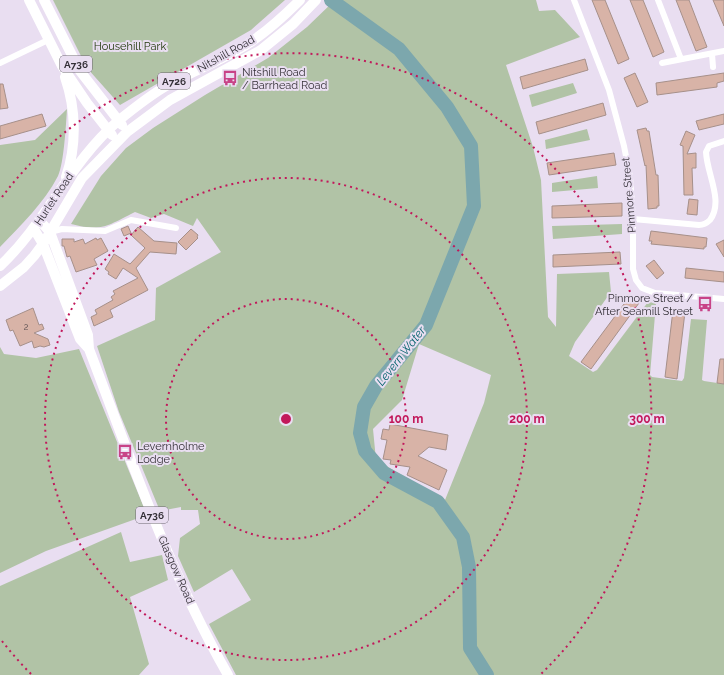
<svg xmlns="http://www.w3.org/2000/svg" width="724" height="675" viewBox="0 0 724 675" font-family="Raleway,sans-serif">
<rect width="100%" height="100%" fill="#e9def1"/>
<!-- green -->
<path fill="#b1c3a6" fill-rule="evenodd" d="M 53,0 L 285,0 L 251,30 L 120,105 L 87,68 Z
M 335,0 L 536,0 L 539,11 L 555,10 L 580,37 L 506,65 L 533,147 L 541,180 L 548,317 L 556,327 L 557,274 L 609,272 L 611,292 L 575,342 L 569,356 L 593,372 L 597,370 L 648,302 L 656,303 L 650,375 L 652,377 L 682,381 L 684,378 L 691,319 L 707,320 L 702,380 L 704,381 L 724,384 L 724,675 L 236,675 L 209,624 L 251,600 L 232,569 L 194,592 L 178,556 L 180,538 L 200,524 L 198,510 L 181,510 L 181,507 L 160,511 L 119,412 L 97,346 L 155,320 L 156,288 L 221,252 L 197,218 L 193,226 L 164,214 L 151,218 L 135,212 C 107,226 102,232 71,224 L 101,176 L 126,148 L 153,128 L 205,95 L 268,58 L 307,27 ZM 419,344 L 491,375 L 484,403 L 445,500 L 376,460 L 373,429 L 402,400 Z
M 573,83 L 577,93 L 532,107 L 529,95 Z
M 67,109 C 66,124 64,163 58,176 C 44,203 21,225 0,247 L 0,145 L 35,140 Z
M 587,129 L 590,140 L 546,149 L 545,140 Z
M 597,176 L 598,188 L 552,192 L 552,183 Z
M 622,224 L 622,234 L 553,239 L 552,226 Z
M 0,347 L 4,354 L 36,358 L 79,349 L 147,515 L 46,551 L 0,573 Z
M 121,532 L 130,562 L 162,555 L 168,580 L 130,597 L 149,664 L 139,675 L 0,675 L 0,586 Z"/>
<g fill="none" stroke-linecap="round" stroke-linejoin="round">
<!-- river -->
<path stroke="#7ca7ad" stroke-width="14" d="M 331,0 L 399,49 L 447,107 L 471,146 L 474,206 L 426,325 L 376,386 L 364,407 L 360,433 L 365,451 L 384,473 L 438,502 L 463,537 L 469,567 L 470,648 L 487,675"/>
</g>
<!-- building -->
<path fill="#d8b3a7" stroke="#a6908a" d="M 592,0 L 605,0 L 629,59 L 618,64 Z
M 630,0 L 643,0 L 664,52 L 653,57 Z
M 676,0 L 689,0 L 707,47 L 696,51 Z
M 713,0 L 724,0 L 724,26 Z
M 585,59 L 588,70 L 523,89 L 520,77 Z
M 635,73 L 648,102 L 637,107 L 624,78 Z
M 724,73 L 724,81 L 717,83 L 717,87 L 657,95 L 656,83 Z
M 0,84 L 3,84 L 8,108 L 0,109 Z
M 603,103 L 606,115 L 539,134 L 536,122 Z
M 42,114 L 46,126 L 0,139 L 0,126 Z
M 724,114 L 724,124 L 699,130 L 696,121 Z
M 646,128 L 647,131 L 649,131 L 656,175 L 658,175 L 659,206 L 657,206 L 657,208 L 648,209 L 646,165 L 645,166 L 637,130 Z
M 686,131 L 695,135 L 687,154 L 696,153 L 696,168 L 692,168 L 693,195 L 684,195 L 683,146 L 680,145 Z
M 614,153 L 616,165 L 549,175 L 547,163 Z
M 689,199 L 698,200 L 697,215 L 687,214 Z
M 622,203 L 622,216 L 552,218 L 552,206 Z
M 128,226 L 131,233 L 124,236 L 121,229 Z
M 138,227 L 154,241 L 177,243 L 176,254 L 150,252 L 136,268 L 148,290 L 110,310 L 113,317 L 94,326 L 91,317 L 97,314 L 95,310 L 113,300 L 111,297 L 115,294 L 113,291 L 138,278 L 123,268 L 116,279 L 108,274 L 109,272 L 105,269 L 114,254 L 130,264 L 145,248 L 131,235 Z
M 191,229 L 198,235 L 197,237 L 198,238 L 186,250 L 178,242 Z
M 651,231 L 707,238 L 706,247 L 704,247 L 704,249 L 651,244 L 652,241 L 649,241 Z
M 96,238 L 97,240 L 101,238 L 108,251 L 94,259 L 97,265 L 76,272 L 70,256 L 67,257 L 64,246 L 62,246 L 62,239 L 74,239 L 74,242 L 83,239 L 85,244 Z
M 724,240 L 724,257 L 716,244 Z
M 620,252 L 621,264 L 553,267 L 553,255 Z
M 654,260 L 664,273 L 657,279 L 646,266 Z
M 686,268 L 724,272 L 724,282 L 685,278 Z
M 630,296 L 639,303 L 591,369 L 581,362 Z
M 33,308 L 39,325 L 42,324 L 44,329 L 34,333 L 48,339 L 50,345 L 44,347 L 40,346 L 34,348 L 32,341 L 20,346 L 13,330 L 10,331 L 6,320 Z
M 673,310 L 685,312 L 677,379 L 665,377 Z
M 720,359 L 724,359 L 724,384 L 717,383 Z
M 390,424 L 448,435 L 446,450 L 429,447 L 418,456 L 447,470 L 439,490 L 407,475 L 410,467 L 390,464 L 391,460 L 383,459 L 387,440 L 381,439 L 383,429 L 389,430 Z"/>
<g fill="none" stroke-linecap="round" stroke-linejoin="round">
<!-- minor -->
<path stroke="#fff" stroke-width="6" d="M 574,0 L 609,90 L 624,146 L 630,177 L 633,219 L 633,269 L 636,280 L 642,288 L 655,293 L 724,299
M 658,0 L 681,59
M 712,54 L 713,67
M 0,63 L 48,40
M 662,63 L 724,51
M 633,219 L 699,225 C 704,225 707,223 710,220 C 724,201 707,175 706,152 L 709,146 L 724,141
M 50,232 L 62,229 L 105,231 L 131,220 L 176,228"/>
<!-- primary -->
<path stroke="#fff" stroke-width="10" d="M 29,0 L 62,66 L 87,103 L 112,135
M 44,0 L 80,71 L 122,125
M 65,77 C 76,109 77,145 66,177
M 40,221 L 50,232 L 88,335 L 89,349 C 131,459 169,572 228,675
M 34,229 L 43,244 L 80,339 L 89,349
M 0,266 C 46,223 70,162 118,121 C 134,108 150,95 168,85 C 194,70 223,60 249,43 C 268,31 284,16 300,0
M 0,286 L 24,267 L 34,256 L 43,244 L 82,178 L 127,132 L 170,100 L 261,50 L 293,24 L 316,0"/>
</g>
<!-- distance rings -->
<g fill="none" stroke="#c2185b" stroke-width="2" stroke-dasharray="2 4">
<circle cx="286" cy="419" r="120"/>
<circle cx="286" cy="419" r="241"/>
<path d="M31 674A361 361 0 0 1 2 641M2 197A361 361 0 1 1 541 674"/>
</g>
<!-- icons -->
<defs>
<symbol id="bus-bare" viewBox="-9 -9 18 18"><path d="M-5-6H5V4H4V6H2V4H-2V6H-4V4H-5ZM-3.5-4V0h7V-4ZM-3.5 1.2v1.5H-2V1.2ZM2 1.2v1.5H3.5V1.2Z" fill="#c84387" stroke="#e9def1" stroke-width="2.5" paint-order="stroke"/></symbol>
</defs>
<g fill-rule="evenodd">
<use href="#bus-bare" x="219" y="67" width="22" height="22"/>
<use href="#bus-bare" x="694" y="293" width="22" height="22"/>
<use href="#bus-bare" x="114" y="441" width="22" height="22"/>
</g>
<g text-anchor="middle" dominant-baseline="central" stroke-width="4" stroke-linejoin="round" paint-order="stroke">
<!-- number labels -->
<g font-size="9" fill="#5d5153">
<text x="26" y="327">2</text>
</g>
<!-- shield labels -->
<g fill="#e9def1" stroke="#6a646f" stroke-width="1">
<rect x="60" y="56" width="32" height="16" rx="3"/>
<rect x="158" y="73" width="32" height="16" rx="3"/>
<rect x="136" y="507" width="32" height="16" rx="3"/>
</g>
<g font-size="10" font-weight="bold" fill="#343037">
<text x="76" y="64">A736</text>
<text x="174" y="81">A726</text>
<text x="152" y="515">A736</text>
</g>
<!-- park labels -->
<g font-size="11" fill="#21390b" stroke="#e9def1">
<text x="130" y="46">Househill Park</text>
</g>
<!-- street labels -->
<g font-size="11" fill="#343037" stroke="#e9def1">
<text transform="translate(226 54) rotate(-29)">Nitshill Road</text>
<text transform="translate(629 195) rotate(-95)">Pinmore Street</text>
<text transform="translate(54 199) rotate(-56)">Hurlet Road</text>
<text transform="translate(176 570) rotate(66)">Glasgow Road</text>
</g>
<!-- poi labels -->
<g font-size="11" fill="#343037" stroke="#e9def1" text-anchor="start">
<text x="242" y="72">Nitshill Road<tspan x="242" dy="13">/ Barrhead Road</tspan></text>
<text x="693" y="298" text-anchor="end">Pinmore Street /<tspan x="693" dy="13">After Seamill Street</tspan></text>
<text x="137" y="446">Levernholme<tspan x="137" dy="13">Lodge</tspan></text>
</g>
<!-- water labels -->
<g font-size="12" font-style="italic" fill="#01616b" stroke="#e9def1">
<text transform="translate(401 356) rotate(-52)">Levern Water</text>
</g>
</g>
<circle cx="286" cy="419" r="6" fill="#c2185b" stroke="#e9def1" stroke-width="2"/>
<g font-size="12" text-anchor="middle" font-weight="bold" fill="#c2185b" stroke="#e9def1" stroke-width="4" stroke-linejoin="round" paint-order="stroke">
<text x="406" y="423">100 m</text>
<text x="527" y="423">200 m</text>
<text x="647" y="423">300 m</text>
</g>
</svg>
